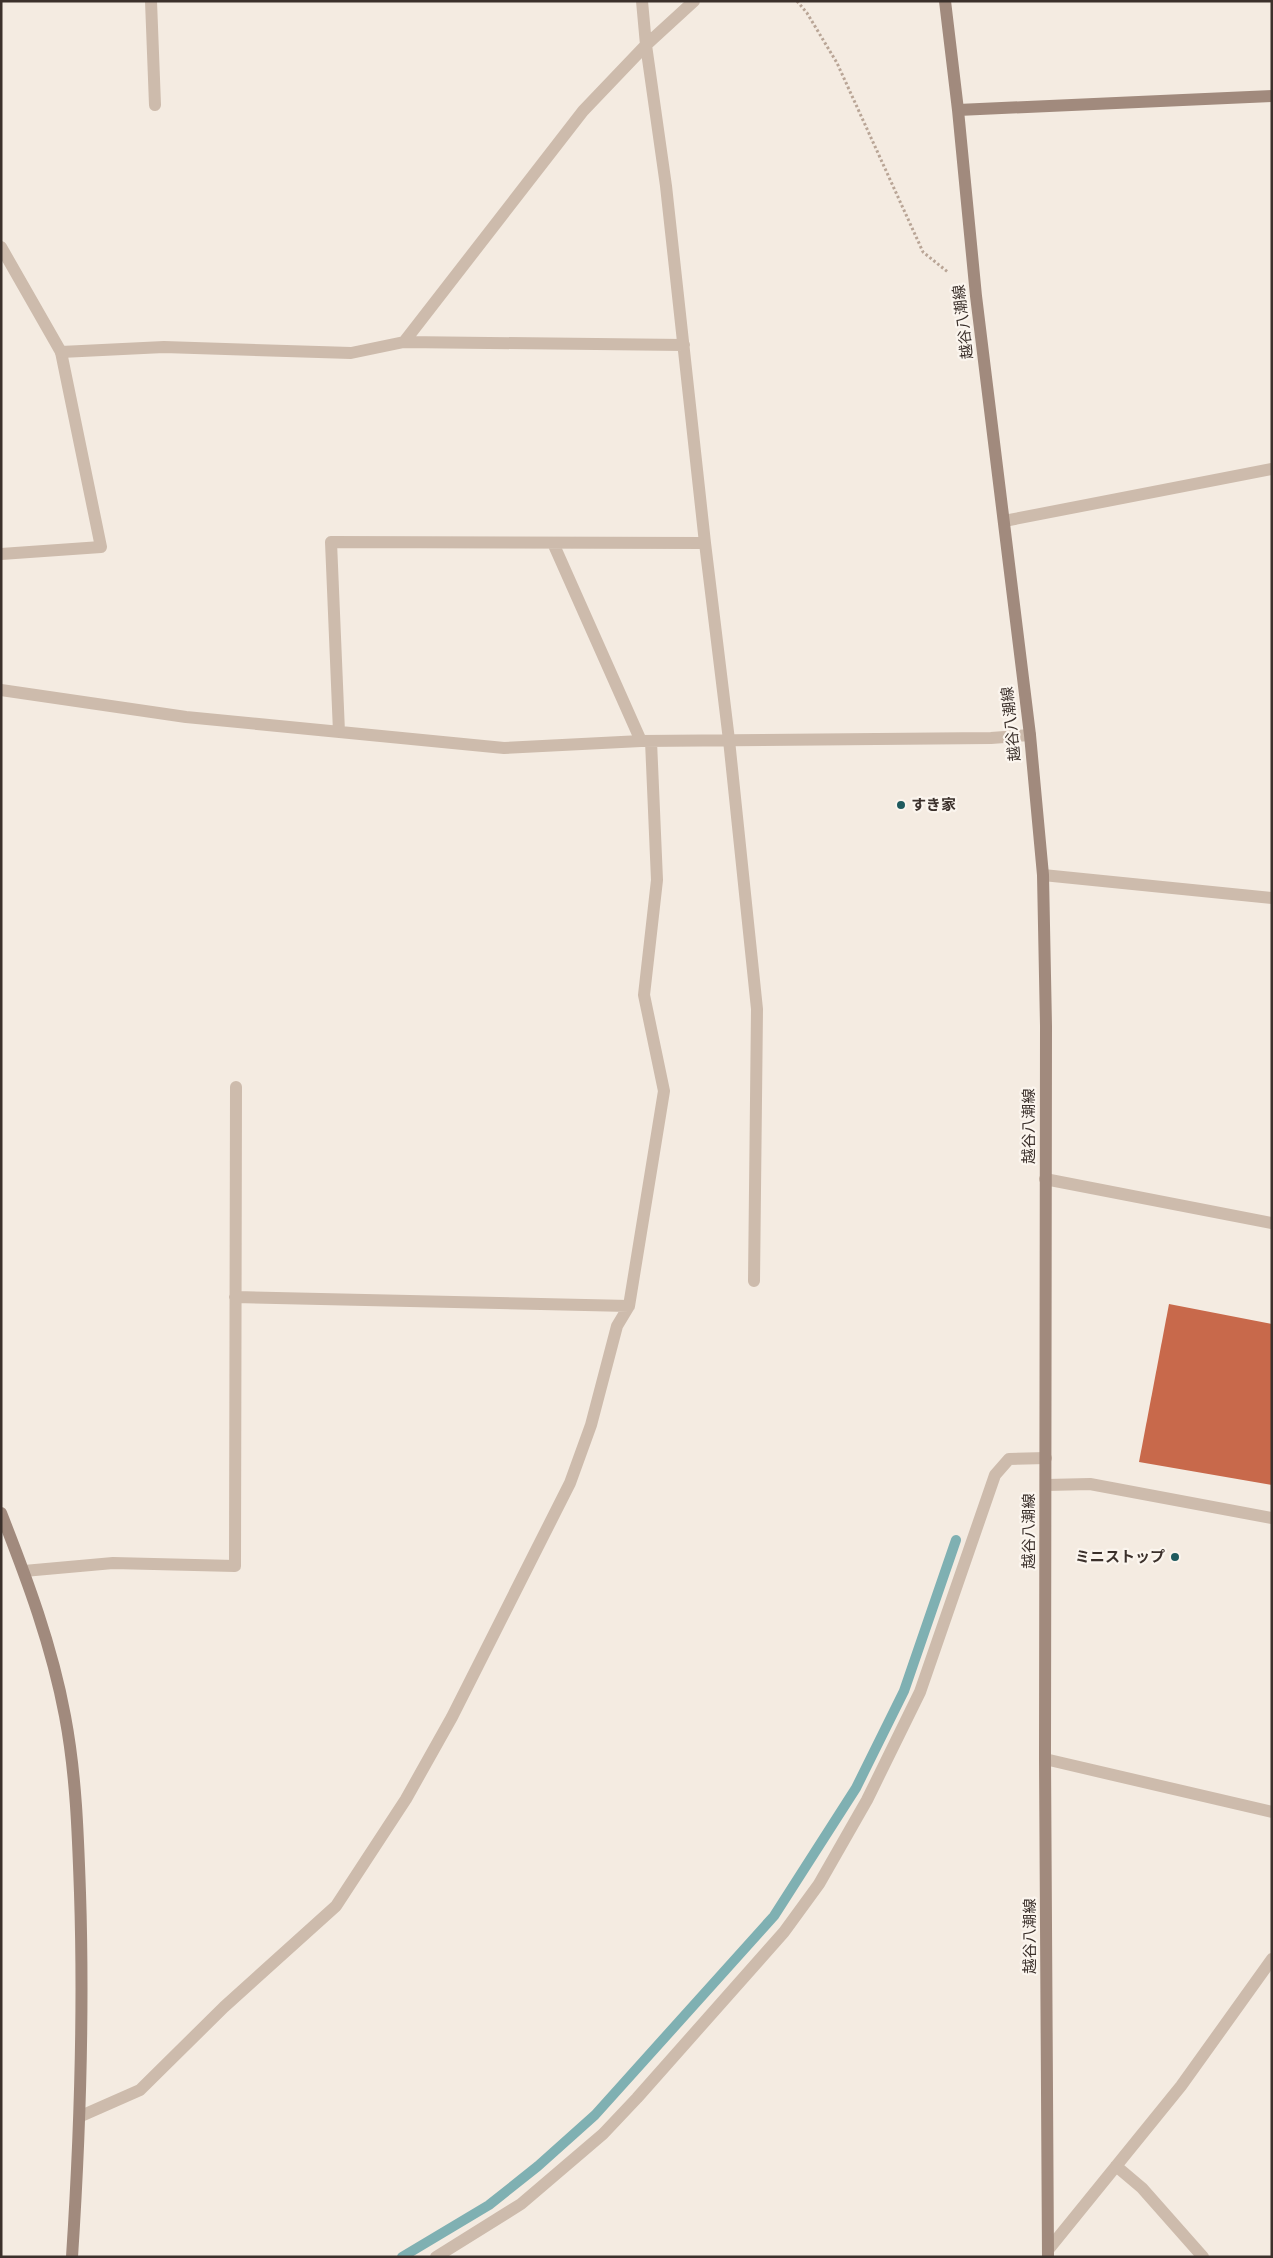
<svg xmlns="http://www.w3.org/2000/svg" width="1273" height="2258" viewBox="0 0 1273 2258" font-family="Jost,'Noto Sans JP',sans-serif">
<rect width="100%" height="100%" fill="#f4ebe1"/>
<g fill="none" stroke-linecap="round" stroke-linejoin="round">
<!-- stream -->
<path stroke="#7fb0b2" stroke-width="10" d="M 402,2257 L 489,2205 L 538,2166 L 595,2115 L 774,1916 L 856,1788 L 904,1691 L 956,1540"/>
</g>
<!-- building -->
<path fill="#c8694b" d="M 1169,1304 L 1272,1324 L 1272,1485 L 1139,1462 Z"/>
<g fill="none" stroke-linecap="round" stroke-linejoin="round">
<!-- path -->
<path stroke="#b9a596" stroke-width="3" stroke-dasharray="2.5 2.5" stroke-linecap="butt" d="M 797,1 L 807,13 L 837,63 L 923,252 L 949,273"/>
<!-- lane -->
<path stroke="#cdbbac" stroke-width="12" d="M 1,554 L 101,547 L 61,352"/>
<!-- street -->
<path stroke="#cdbbac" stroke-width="12" d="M 151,1 L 155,105
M 642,1 L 646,45 L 666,186 L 705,543 L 729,740 L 757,1009 L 754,1281
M 1,247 L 61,352 L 164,347 L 351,353 L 404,342 L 684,345
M 404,342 L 583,111 L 646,45 L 694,1
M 1004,521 L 1272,469
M 553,543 L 641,741
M 1,690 L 186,717 L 504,748 L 641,741 L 991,738 L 1030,735
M 339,732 L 331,542 L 705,543
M 1043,875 L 1272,898
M 1045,1179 L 1272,1223
M 235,1297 L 629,1306
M 1046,1485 L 1090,1484 L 1272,1518
M 24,1571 L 113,1563 L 235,1566 L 236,1087
M 1045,1759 L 1272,1812
M 81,2116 L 140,2090 L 224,2007 L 336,1906 L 406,1799 L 452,1717 L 570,1483 L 591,1425 L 617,1326 L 629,1306 L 664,1091 L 644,995 L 657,880 L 651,741
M 1116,2166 L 1142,2188 L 1203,2257
M 1048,2250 L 1181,2086 L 1272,1959
M 436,2257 L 521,2204 L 603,2134 L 637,2098 L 784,1932 L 819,1884 L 867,1800 L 920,1692 L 995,1475 L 1009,1459 L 1046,1458"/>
<!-- secondary -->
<path stroke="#a18a7d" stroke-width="12" d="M 945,1 L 958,110 L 976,296 L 1030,735 L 1043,875 L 1046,1026 L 1045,1759 L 1048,2257
M 958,110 L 1272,96
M 1,1513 C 27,1579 52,1646 65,1716 C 76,1774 78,1834 80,1893 C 84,2015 80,2135 72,2257"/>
</g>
<!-- markers -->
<g fill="#1f5a5e" stroke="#fbf5ee" stroke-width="2">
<circle cx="901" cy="805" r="5"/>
<circle cx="1175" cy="1557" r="5"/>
</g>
<g text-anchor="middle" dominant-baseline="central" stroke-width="4.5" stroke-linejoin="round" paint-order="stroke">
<!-- street labels -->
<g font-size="15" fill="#3b302b" stroke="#fbf5ee">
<text transform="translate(963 322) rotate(-97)">越谷八潮線</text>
<text transform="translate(1011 724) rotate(-96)">越谷八潮線</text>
<text transform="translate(1029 1126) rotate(-90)">越谷八潮線</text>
<text transform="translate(1029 1531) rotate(-90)">越谷八潮線</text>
<text transform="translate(1030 1936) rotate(-90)">越谷八潮線</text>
</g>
<!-- poi labels -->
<g font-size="15" font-weight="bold" fill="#3b302b" stroke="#fbf5ee" text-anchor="start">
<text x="911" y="805">すき家</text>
<text x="1165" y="1557" text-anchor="end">ミニストップ</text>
</g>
</g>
<!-- border -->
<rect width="1273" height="2258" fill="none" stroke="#3b302b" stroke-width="5"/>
</svg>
